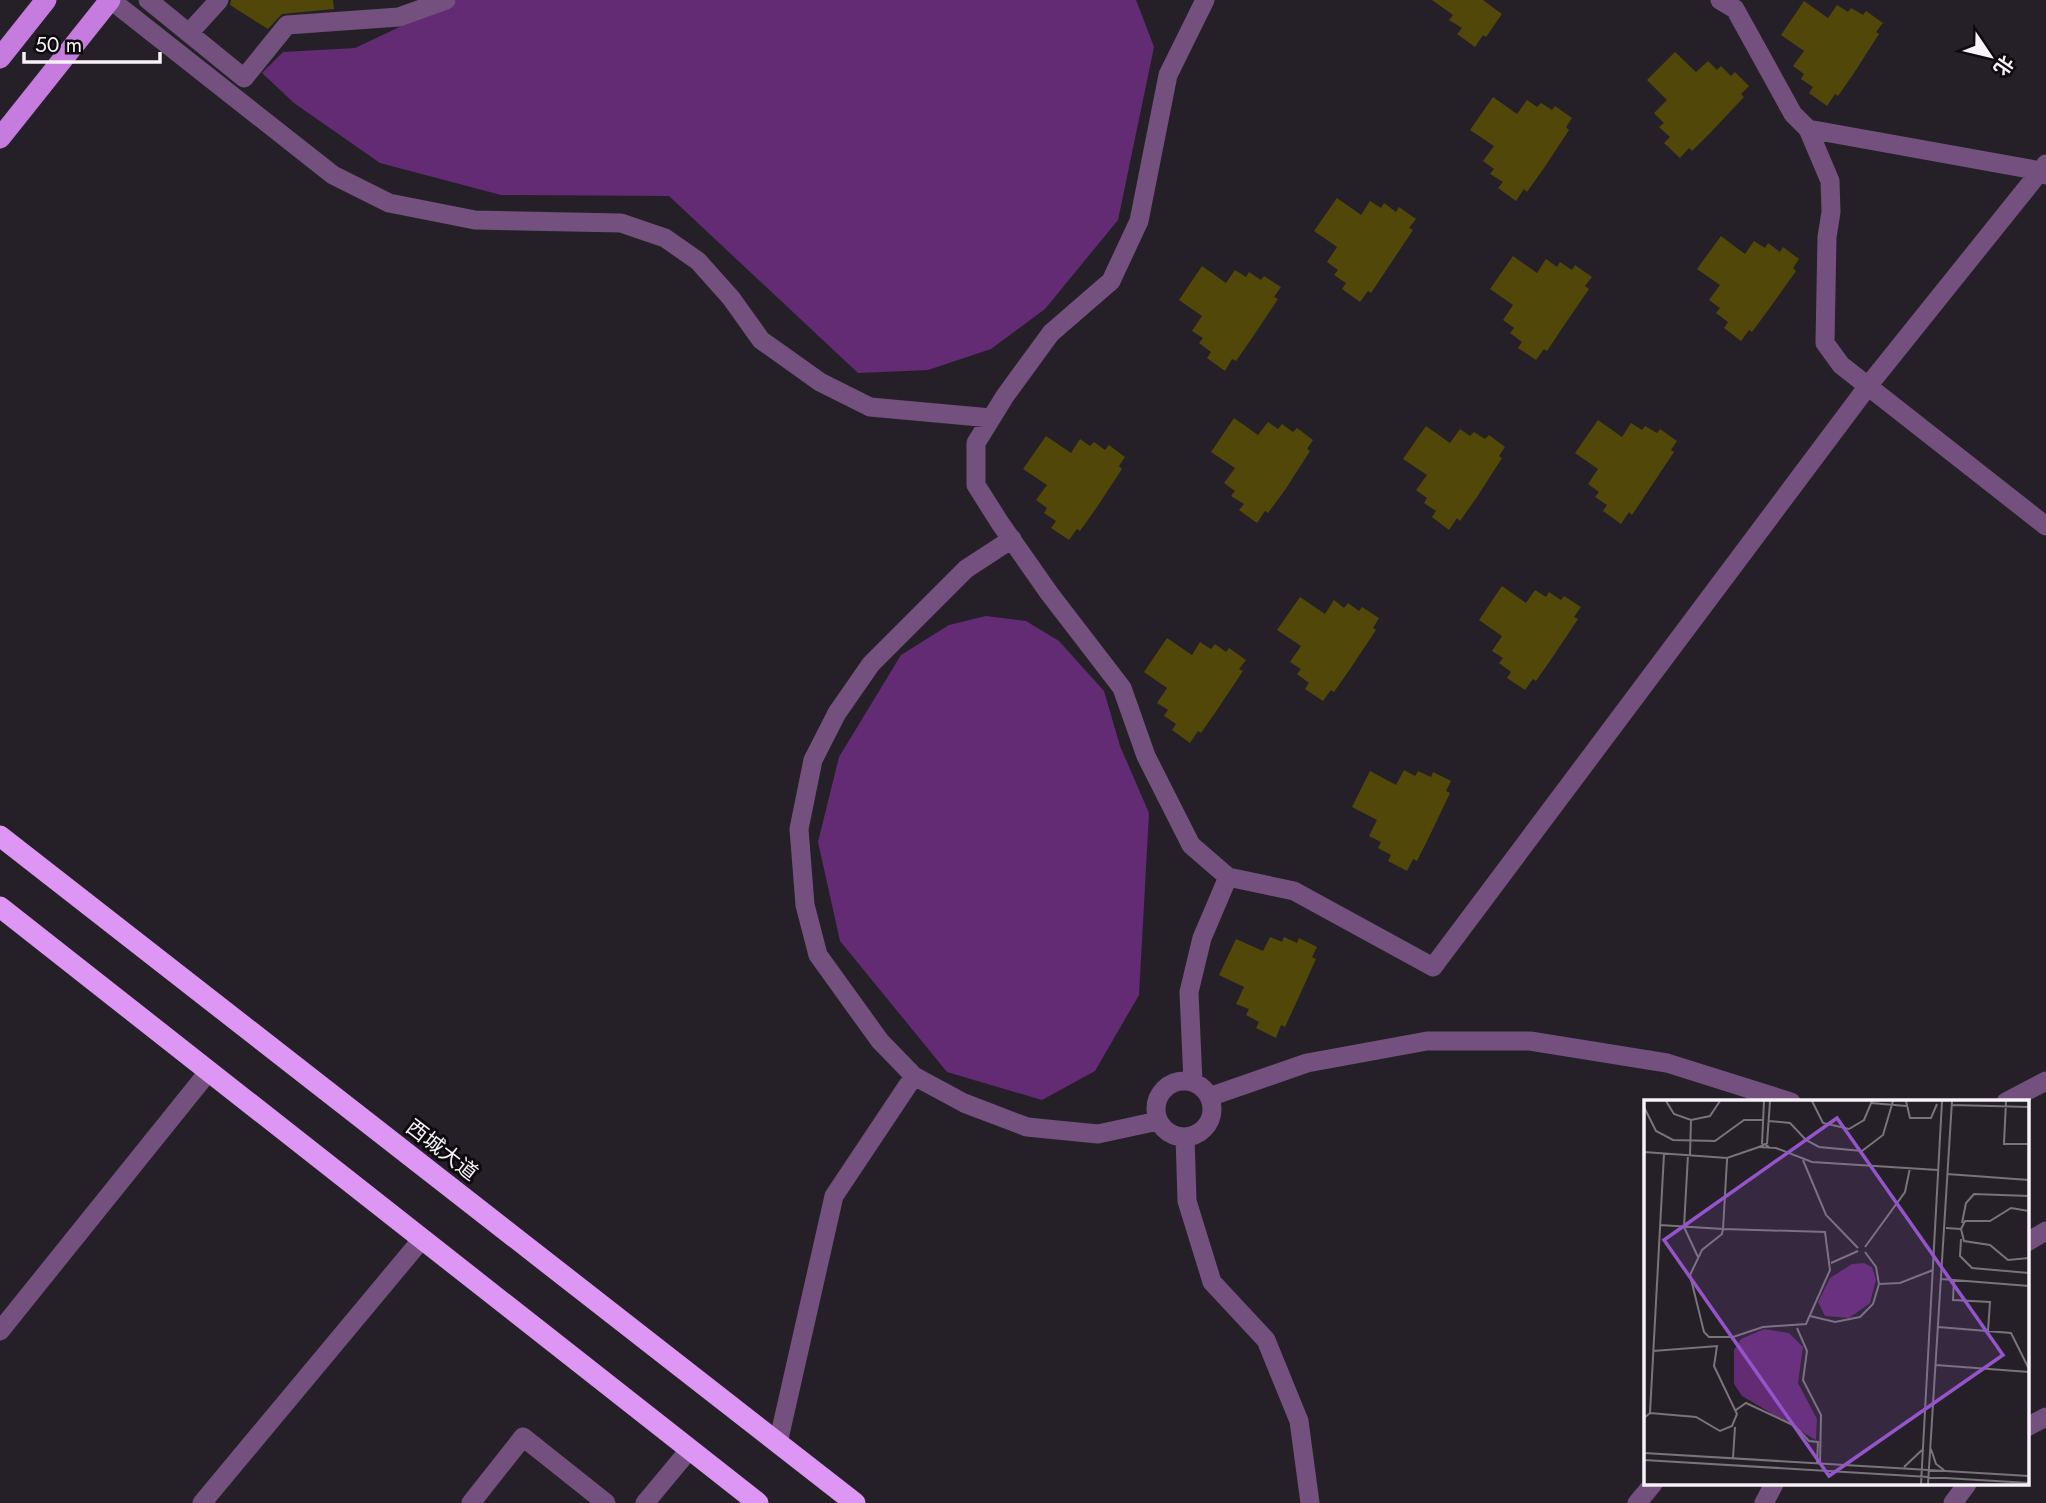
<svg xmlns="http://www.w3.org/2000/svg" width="2046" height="1503" viewBox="0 0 2046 1503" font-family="Jost,'Noto Sans SC',sans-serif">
<rect width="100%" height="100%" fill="#252027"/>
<!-- forest -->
<path fill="#622b73" d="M 457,0 L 1136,0 L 1154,47 L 1118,220 L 1045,309 L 991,349 L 928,370 L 858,373 L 669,196 L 501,195 L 380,163 L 294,103 L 262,73 L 283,52 L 355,48 Z
M 986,616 L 1026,621 L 1059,641 L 1104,691 L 1120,746 L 1149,813 L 1139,995 L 1095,1071 L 1042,1100 L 947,1072 L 840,941 L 818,842 L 839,757 L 901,655 L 949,625 Z"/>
<!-- building -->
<path fill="#504709" d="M 231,0 L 333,0 L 334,9 L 282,14 L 268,29 L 230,5 Z
M 1432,0 L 1483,0 L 1502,14 L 1486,37 L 1483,35 L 1475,47 L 1457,34 L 1462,28 L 1449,20 L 1453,15 Z
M 1804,1 L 1828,18 L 1837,5 L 1848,12 L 1851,8 L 1863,15 L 1866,11 L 1883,23 L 1876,32 L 1879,34 L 1854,73 L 1838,96 L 1835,94 L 1827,106 L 1809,93 L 1813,87 L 1801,79 L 1804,74 L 1793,66 L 1804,51 L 1781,35 Z
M 1675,52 L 1696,72 L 1708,61 L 1717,70 L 1721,66 L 1731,76 L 1735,72 L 1749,86 L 1741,94 L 1744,97 L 1712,131 L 1692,151 L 1689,148 L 1680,158 L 1664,143 L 1670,137 L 1659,127 L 1664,123 L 1654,113 L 1667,100 L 1647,80 Z
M 1493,97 L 1517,114 L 1527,100 L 1537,107 L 1541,103 L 1552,110 L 1555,106 L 1572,118 L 1566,127 L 1569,130 L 1544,168 L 1527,192 L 1524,189 L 1516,201 L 1498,188 L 1503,182 L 1490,174 L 1494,169 L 1483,161 L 1494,146 L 1470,130 Z
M 1337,198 L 1361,215 L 1370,201 L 1381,208 L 1384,203 L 1396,212 L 1399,207 L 1416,219 L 1409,228 L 1413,230 L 1371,293 L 1368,291 L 1360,302 L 1342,289 L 1346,283 L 1334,275 L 1338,270 L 1327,262 L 1337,247 L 1314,231 Z
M 1721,236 L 1745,254 L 1754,241 L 1765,248 L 1768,243 L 1780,252 L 1783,247 L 1799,259 L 1793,268 L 1796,271 L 1769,309 L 1752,332 L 1749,330 L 1741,341 L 1724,328 L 1728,322 L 1716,313 L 1720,308 L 1709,300 L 1720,285 L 1697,269 Z
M 1513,256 L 1537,273 L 1546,259 L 1557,267 L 1560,262 L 1572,270 L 1575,265 L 1592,277 L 1585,286 L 1589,289 L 1563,327 L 1547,351 L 1544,349 L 1536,360 L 1518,348 L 1522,342 L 1510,333 L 1514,328 L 1503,320 L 1513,305 L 1490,289 Z
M 1202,266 L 1226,283 L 1235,270 L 1246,277 L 1249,272 L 1261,280 L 1264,276 L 1281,287 L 1274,297 L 1278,299 L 1252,338 L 1236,361 L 1232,359 L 1225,371 L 1207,358 L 1211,352 L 1199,343 L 1203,338 L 1192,331 L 1202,316 L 1179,300 Z
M 1234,418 L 1258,435 L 1268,422 L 1278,429 L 1282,424 L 1293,432 L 1297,428 L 1313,440 L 1307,449 L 1310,451 L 1285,490 L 1268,513 L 1265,511 L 1257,523 L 1239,510 L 1244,504 L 1231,496 L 1235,491 L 1224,483 L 1235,468 L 1211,452 Z
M 1598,420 L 1622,437 L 1631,423 L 1642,430 L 1645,426 L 1657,433 L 1660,429 L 1677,441 L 1671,450 L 1674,452 L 1632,515 L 1629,512 L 1621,524 L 1603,511 L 1607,505 L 1595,497 L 1599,492 L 1588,484 L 1598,469 L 1575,453 Z
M 1426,426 L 1450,443 L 1460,429 L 1470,436 L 1474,432 L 1485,439 L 1489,435 L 1505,447 L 1499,456 L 1502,458 L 1477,497 L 1460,521 L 1457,518 L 1449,530 L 1432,517 L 1436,511 L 1424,503 L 1427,498 L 1416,490 L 1427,475 L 1403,459 Z
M 1046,436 L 1071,453 L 1080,439 L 1090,446 L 1094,442 L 1105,450 L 1109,445 L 1125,457 L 1119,466 L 1122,469 L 1097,507 L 1080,531 L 1077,529 L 1069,540 L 1051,528 L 1056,521 L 1044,513 L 1047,508 L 1036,500 L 1047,485 L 1023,469 Z
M 1502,586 L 1526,603 L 1535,590 L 1546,597 L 1549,592 L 1561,600 L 1564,596 L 1581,607 L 1574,617 L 1578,619 L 1552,658 L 1536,681 L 1533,679 L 1525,690 L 1507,678 L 1511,672 L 1499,663 L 1503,658 L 1492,651 L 1502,636 L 1479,620 Z
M 1300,597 L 1325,614 L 1334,600 L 1344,608 L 1348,603 L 1359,611 L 1362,607 L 1379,618 L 1373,628 L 1376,630 L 1350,669 L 1334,692 L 1331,690 L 1323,701 L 1305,689 L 1309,683 L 1297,674 L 1301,669 L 1290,662 L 1301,646 L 1277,630 Z
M 1167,638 L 1192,655 L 1200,642 L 1211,649 L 1215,644 L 1226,652 L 1229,648 L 1246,660 L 1239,669 L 1243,671 L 1217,710 L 1201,733 L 1198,731 L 1190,743 L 1172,730 L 1176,724 L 1164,716 L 1168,710 L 1157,703 L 1167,688 L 1144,672 Z
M 1404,770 L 1415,776 L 1418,771 L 1431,777 L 1433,772 L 1451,781 L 1446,791 L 1450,793 L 1430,835 L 1417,861 L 1413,859 L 1407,871 L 1388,861 L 1391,855 L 1378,848 L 1381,842 L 1369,836 L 1377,820 L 1352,807 L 1370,771 L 1396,785 Z
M 1270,937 L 1282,942 L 1284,937 L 1297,943 L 1299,938 L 1317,947 L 1312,957 L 1316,959 L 1297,1001 L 1285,1027 L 1281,1025 L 1276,1038 L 1256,1028 L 1259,1022 L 1246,1015 L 1249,1009 L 1236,1004 L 1244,987 L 1219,975 L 1236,939 L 1263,951 Z"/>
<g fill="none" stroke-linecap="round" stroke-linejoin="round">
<!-- minor -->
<path stroke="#74507f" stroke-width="19" d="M 111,0 L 333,175 L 389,203 L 475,220 L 621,223 L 665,238 L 698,261 L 731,298 L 761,340 L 820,382 L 870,407 L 991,418
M 148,0 L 244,78 L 287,25 L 399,17 L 446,0
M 1205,0 L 1168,75 L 1139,221 L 1111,281 L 1051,333 L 1005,396 L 976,443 L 976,485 L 1000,523 L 1049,593 L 1122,688 L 1146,756 L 1191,845 L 1228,877 L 1294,891 L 1433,967 L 1868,386 L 2046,164
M 1720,0 L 1735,9 L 1793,114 L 1808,129 L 1830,181 L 1831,212 L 1827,237 L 1825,343 L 1841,365 L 2046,526
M 189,33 L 219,0
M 1808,129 L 2041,171 L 2046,175
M 914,1076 L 880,1041 L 818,955 L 805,905 L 799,829 L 813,760 L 837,713 L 871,664 L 966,569 L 1012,539
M1156 1109a28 28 0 1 1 56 0a28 28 0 1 1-56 0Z
M 1193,1082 L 1189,992 L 1202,938 L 1228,877
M 1209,1097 L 1307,1063 L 1427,1041 L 1530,1041 L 1667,1063 L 1791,1102
M 2006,1102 L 2046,1081
M 1185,1137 L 1187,1201 L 1212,1282 L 1266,1340 L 1299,1421 L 1310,1503
M 2027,1242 L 2046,1231
M 0,1331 L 209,1071
M 2027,1427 L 2046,1417
M 778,1443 L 834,1196 L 914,1076 L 964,1103 L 1027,1127 L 1098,1134 L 1158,1121
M 202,1503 L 422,1239
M 471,1503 L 523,1437 L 606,1503
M 645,1503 L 690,1449
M 1637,1503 L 1653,1484
M 1764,1503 L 1774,1484
M 1953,1503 L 1967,1484"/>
<!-- major -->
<path stroke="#c67bde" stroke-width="21" d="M 0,58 L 46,0
M 0,138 L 110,0"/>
<!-- highway -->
<path stroke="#de96f5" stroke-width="21" d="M 0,836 L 855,1503
M 0,907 L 758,1503"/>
</g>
<g text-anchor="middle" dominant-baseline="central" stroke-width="6" stroke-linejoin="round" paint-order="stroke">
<!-- street labels -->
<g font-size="21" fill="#f6f2f7" stroke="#0d0b0e">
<text transform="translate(442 1150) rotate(38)">西城大道</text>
</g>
</g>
<!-- overview -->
<g transform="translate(1644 1100)">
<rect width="385" height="385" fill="#252027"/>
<path d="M 220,163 L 228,167 L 232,180 L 226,203 L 205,218 L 181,216 L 174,202 L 186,178 L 208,164 ZM 120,229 L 145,233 L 159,247 L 154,283 L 173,319 L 172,340 L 98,296 L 90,284 L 90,250 L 97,239 Z" fill="#622b73"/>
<path fill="none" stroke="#79747a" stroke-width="2" d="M 22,1 L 30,14 L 47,20 L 66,16 L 76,1M 168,1 L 179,23 L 205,29 L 220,20 L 228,1M 262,1 L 266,18 L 287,18 L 293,4M 362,1 L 360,44 L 385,44M 227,3 L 262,6M 308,5 L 385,7M 0,7 L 12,31 L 29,40 L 71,41 L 100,20 L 120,20M 125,21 L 146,23 L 162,40 L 175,47 L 218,51 L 239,35 L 249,1M 118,44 L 120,1M 123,44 L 126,1M 126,48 L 121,44 L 115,47 L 132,48 L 168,62 L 294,70M 0,52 L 83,58 L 115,47M 44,55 L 40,127 L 54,157M 46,55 L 47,20M 159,60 L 182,115 L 214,148M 303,74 L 385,80M 318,123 L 322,103 L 330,94 L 385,96M 16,125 L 79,129 L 181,132 L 186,170 L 162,224 L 119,227 L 89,237 L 65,237 L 60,232 L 46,175 L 58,150 L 78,134 L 79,129 L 83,60 L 83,58M 302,128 L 317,129 L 321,121 L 346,121 L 367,108 L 385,111M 317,129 L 320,141 L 346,145 L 364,160 L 385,158M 317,139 L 316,156 L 328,168 L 385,173M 221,147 L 261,92 L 266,68M 221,152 L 232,167 L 235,184 L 256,183 L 289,170M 187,163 L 214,151M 297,179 L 385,186M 310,180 L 309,200 L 346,202 L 344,231M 166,216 L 191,222 L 216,217 L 229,204 L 235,184M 294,227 L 367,233 L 385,269M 153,228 L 163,251 L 159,280 L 177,315 L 176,363M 292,265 L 385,272M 92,310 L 102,303 L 151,326 L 165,341 L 174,342 L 173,363M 6,313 L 20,54M 0,318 L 6,313 L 52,317 L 76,331 L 88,326 L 93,314 L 70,266 L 73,246 L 9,251M 287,349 L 292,364 L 300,370M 0,353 L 385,376M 89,358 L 91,327M 0,360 L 385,383M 260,367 L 278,350M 277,384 L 298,1M 284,384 L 308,1"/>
<path fill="#9454ca" fill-opacity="0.15" stroke="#9454ca" stroke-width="3.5" d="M 193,18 L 359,255 L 185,376 L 20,140 Z"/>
<rect width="385" height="385" fill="none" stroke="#f6f2f7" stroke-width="3.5"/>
</g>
<!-- north arrow -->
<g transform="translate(1990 56) rotate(125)" stroke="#0d0b0e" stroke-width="5" paint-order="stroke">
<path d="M0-5L12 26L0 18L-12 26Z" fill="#f6f2f7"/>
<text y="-10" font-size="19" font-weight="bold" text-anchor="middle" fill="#f6f2f7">北</text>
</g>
<!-- scale -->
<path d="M24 52v10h136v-10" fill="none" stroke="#f6f2f7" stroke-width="3.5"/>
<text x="35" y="52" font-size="21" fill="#f6f2f7" stroke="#0d0b0e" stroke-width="5" paint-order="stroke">50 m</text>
</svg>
